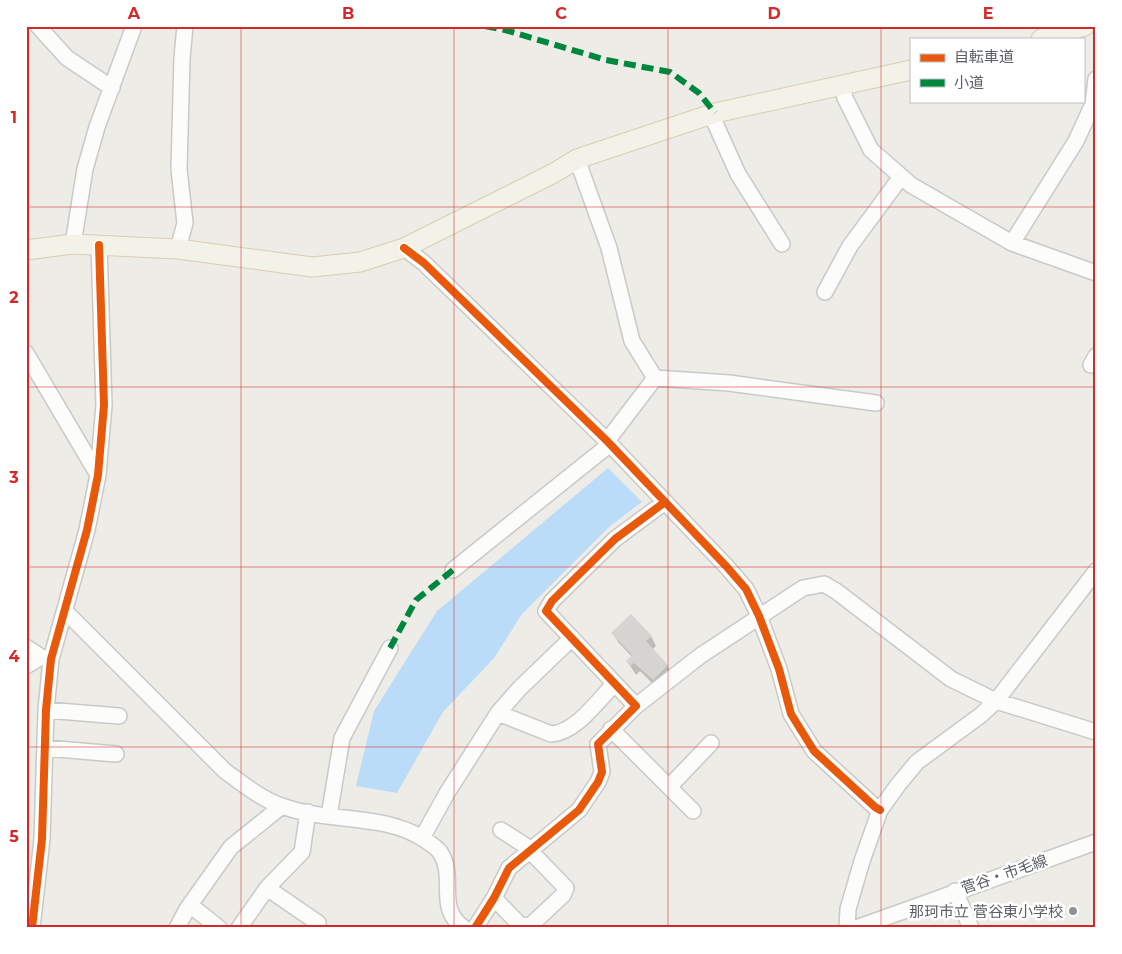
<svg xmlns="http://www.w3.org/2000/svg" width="1122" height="954" viewBox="0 0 1122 954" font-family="Montserrat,'Noto Sans JP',sans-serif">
<rect width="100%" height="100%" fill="#edece7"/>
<!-- water -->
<path fill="#bbdcf8" d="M 608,468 L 642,502 L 610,526 L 522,614 L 494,658 L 443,712 L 397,793 L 356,786 L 374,711 L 437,611 Z"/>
<!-- shadow -->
<path fill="#0003" d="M 613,633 L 651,636 L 656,646 L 652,650 L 667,665 L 672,675 L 658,689 L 640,671 L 636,675 L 627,661 L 632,657 L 618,642 Z"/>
<!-- building -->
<path fill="#d5d4d1" d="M 631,614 L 652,636 L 646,641 L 668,665 L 653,680 L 634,663 L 630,666 L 626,661 L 632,655 L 611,633 Z"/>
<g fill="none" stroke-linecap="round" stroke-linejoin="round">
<defs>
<path id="minor" d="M 38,26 L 67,58 L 112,88
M 842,86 L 845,98 L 871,150 L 911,185 L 1012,243 L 1096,273
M 711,114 L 738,174 L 782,244
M 577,159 L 609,248 L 632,341 L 655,378
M 1012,243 L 1076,141 L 1093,104 L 1096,79
M 73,244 L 85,169 L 97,127 L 134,26
M 404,248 L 424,263 L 607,441 L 726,566 L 746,589 L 759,616 L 779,669 L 791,714 L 814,751 L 875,807 L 880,810
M 178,249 L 185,223 L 179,169 L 182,58 L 185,26
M 825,292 L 850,246 L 901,177
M 26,353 L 98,475
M 1091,365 L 1096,356
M 453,570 L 604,449 L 607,441 L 655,378 L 729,383 L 876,403
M 65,611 L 225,771 C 243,784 261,799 282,806 C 327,823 381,813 422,838 C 428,842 436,847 440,852 C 457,878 435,908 464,928
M 26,647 L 41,657 L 51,659
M 26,666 L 41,657
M 636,706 L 700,656 L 803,588 L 824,584 L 836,591 L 951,679 L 996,701 L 1096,732
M 46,710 L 119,716
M 498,713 L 551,734 C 575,733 598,701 614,684
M 611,729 L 693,811
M 46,748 L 116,754
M 669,787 L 711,743
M 329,816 L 342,738 L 390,648
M 422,838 L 447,793 L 498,713 L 519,689 L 572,638
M 267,888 L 318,923 L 317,928
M 955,891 L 971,928
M 494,898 L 521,926 L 531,925 L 563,895 L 566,888 L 535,856 L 532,850 L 501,830
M 190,905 L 219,928
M 32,928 L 42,839 L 46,710 L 51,659 L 87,530 L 98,475 L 104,405 L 99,245
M 177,928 L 187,909 L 231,847 L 282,806
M 239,928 L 267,888 L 302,852 L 308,812
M 475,928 L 494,898 L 509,868 L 579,810 L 598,782 L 602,772 L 598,744 L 636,706 L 546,611 L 552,601 L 615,539 L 665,502
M 847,928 L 848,909 L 862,861 L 880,810 L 898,785 L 917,762 L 981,715 L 996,701 L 1096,571
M 856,928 L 1096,842"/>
<path id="major" d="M 1041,39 L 1085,26
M 26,250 L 73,244 L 178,249 L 312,267 L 360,262 L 404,248 L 554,173 L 577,159 L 715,113 L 911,70"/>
</defs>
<!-- minor casing -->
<use href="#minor" stroke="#c9c9c8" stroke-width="18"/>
<!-- major casing -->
<use href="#major" stroke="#d7ceb3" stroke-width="21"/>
<!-- minor -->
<use href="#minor" stroke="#fcfcfb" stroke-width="15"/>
<!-- major -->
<use href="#major" stroke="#f3f2e8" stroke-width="19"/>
<!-- quiet -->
<path stroke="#00873e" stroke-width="6" stroke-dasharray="12 6" stroke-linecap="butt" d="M 485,26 L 505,30 L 606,60 L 670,72 L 699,93 L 715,113
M 390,648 L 416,600 L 453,570"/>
<defs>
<path id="cycleway" d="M 404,248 L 424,263 L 607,441 L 726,566 L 746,589 L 759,616 L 779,669 L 791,714 L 814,751 L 875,807 L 880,810
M 32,928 L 42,839 L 46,710 L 51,659 L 87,530 L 98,475 L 104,405 L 99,245
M 475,928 L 494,898 L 509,868 L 579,810 L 598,782 L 602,772 L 598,744 L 636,706 L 546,611 L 552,601 L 615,539 L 665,502"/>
</defs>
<!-- cycleway casing -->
<use href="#cycleway" stroke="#fff" stroke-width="11"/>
<!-- cycleway -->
<use href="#cycleway" stroke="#e8590c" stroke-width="8"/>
</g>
<!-- grid -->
<path fill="none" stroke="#d62828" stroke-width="1" stroke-opacity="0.55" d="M 241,26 L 241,928M 454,26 L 454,928M 668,26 L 668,928M 881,26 L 881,928M 26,207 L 1096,207M 26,387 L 1096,387M 26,567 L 1096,567M 26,747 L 1096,747"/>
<!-- markers -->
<circle fill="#8f9193" stroke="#fff" stroke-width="2" cx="1073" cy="911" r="5"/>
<g text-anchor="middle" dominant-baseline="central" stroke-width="5" stroke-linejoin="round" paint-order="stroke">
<!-- street labels -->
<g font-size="15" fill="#5c6066" stroke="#fff">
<text transform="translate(1004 874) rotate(-19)">菅谷・市毛線</text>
</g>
<!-- poi labels -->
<g font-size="15" fill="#5c6066" stroke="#fff" text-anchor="end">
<text x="1063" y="911">那珂市立 菅谷東小学校</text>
</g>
</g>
<!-- border -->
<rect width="1122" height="954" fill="none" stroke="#ffffff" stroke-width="55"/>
<!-- legend -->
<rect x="910" y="38" width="175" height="65" fill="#ffffff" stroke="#bebfc2"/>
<rect x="920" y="54" width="25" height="8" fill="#e8590c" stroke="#bebfc2"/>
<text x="954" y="62" font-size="15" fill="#5c6066">自転車道</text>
<rect x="920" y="79" width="25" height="8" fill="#00873e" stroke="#bebfc2"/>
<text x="954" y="88" font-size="15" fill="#5c6066">小道</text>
<rect x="28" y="28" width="1066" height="898" fill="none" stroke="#d62828" stroke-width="2"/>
<g font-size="16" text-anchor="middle" font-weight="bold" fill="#d62828">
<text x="134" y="19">A</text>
<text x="348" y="19">B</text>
<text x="561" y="19">C</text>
<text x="774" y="19">D</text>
<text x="988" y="19">E</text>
<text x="14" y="123">1</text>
<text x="14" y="303">2</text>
<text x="14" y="483">3</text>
<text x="14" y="662">4</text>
<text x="14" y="842">5</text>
</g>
</svg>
